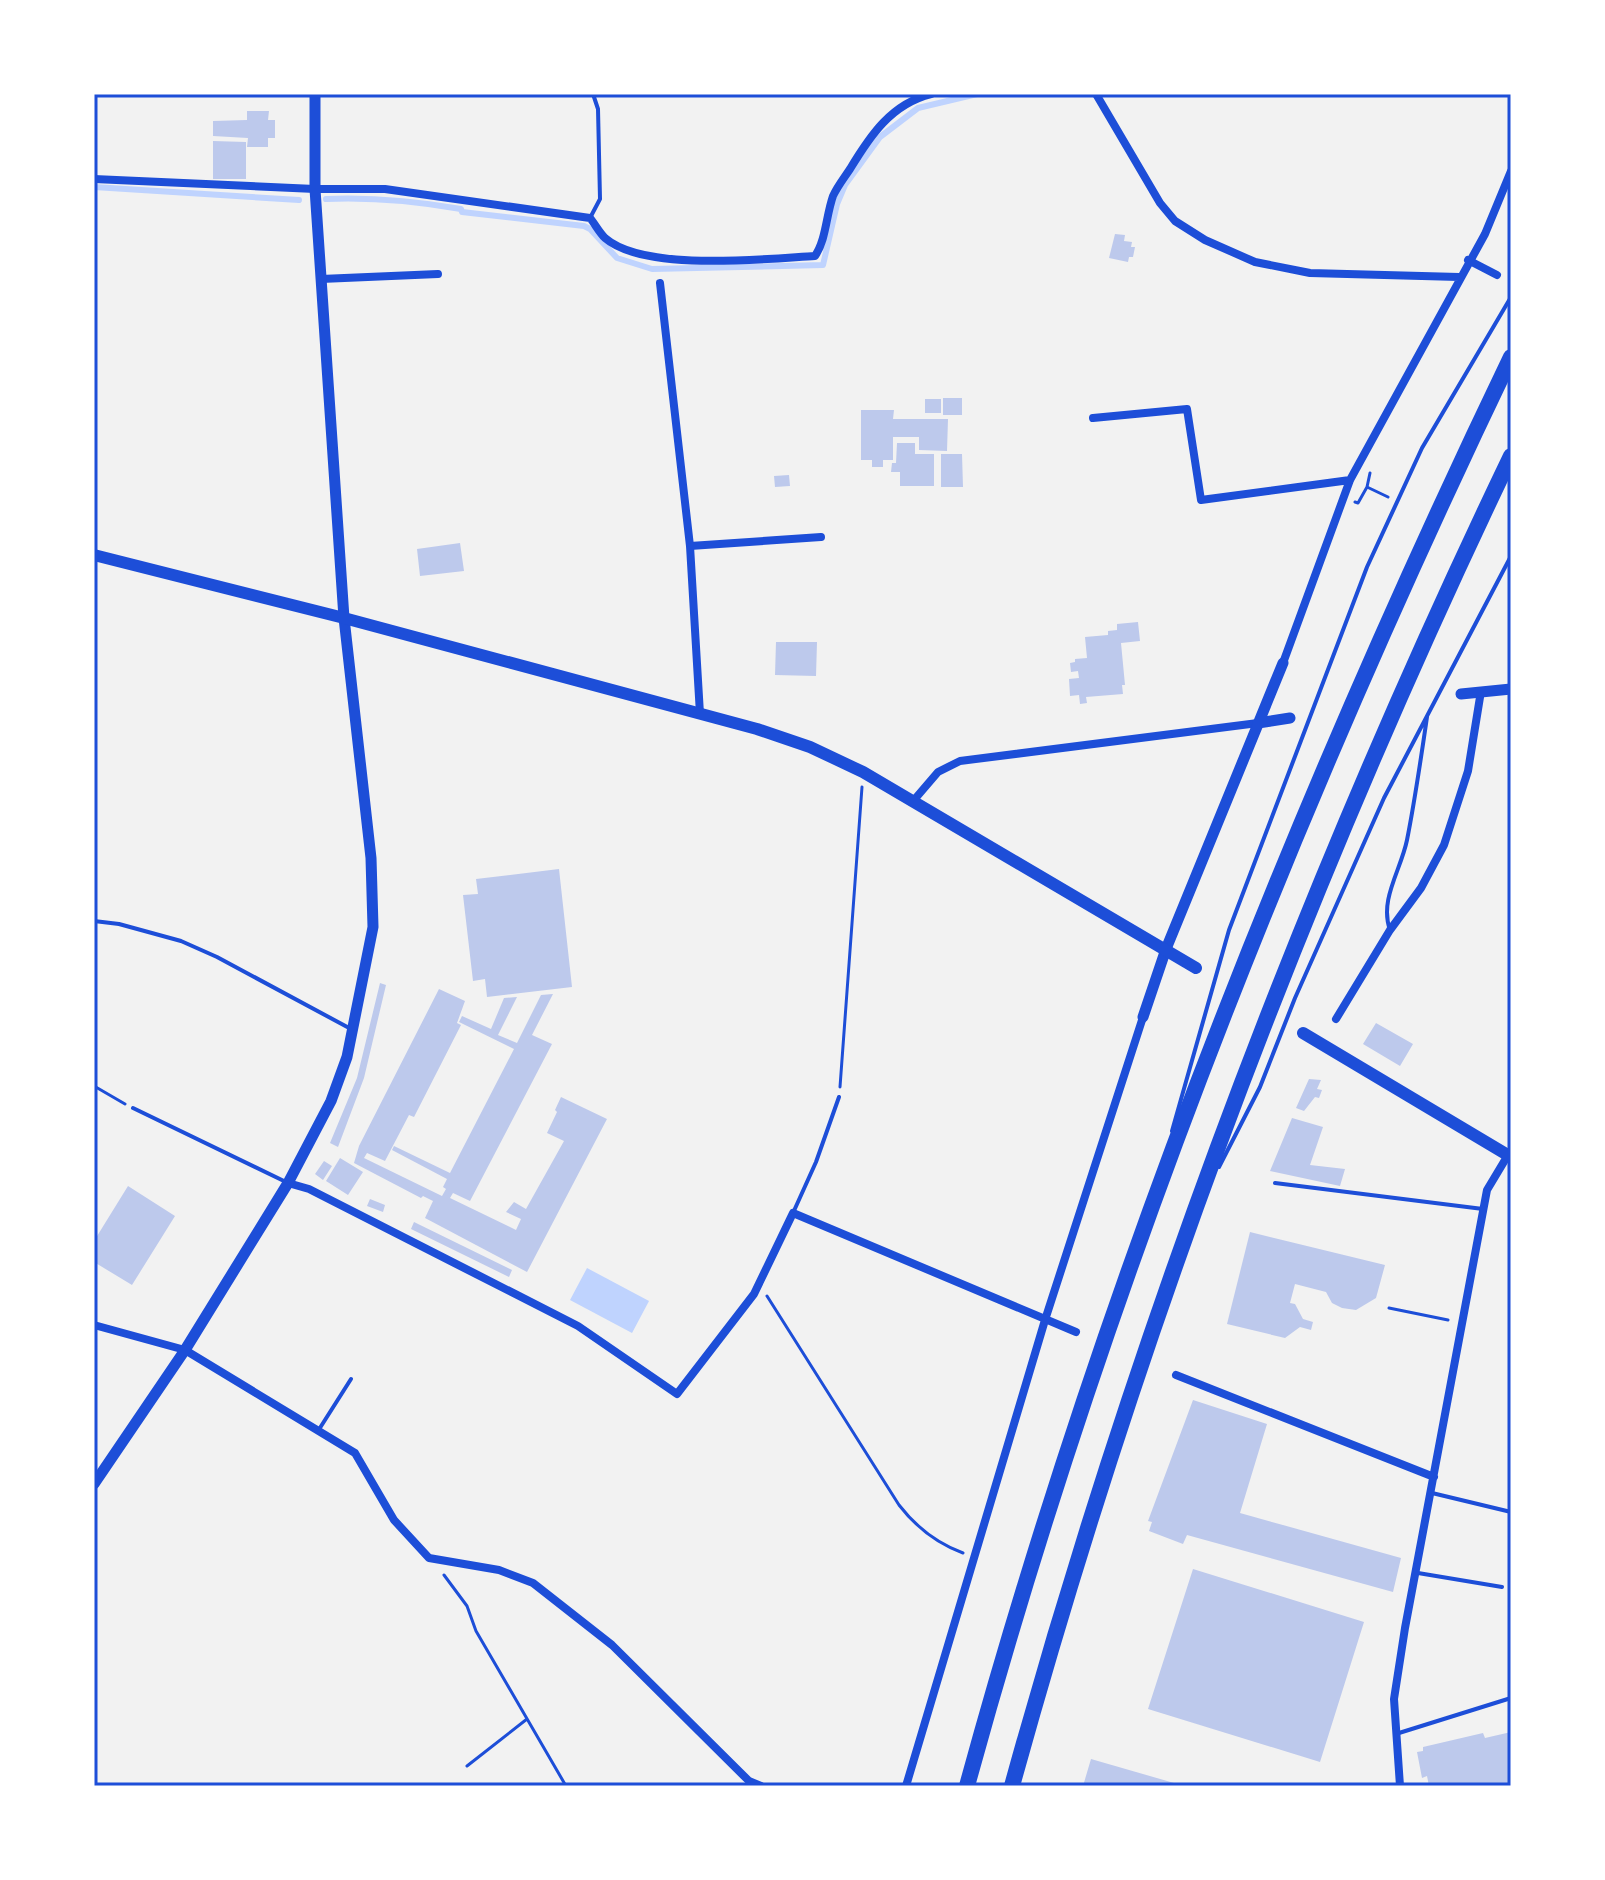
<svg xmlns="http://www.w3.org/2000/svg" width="1605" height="1880" viewBox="0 0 1605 1880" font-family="'Source Sans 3',sans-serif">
<rect width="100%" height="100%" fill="#f2f2f2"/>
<!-- water -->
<path fill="#bfd3fe" d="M 587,1268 L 649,1301 L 632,1333 L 570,1300 Z"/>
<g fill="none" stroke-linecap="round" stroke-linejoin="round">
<!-- stream -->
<path stroke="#bfd3fe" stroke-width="6" d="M 94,187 L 299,200
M 326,199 C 372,197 415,201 461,209 L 462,212 L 584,226 L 590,229 L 617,258 L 652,269 L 823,265 L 837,204 L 845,185 L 880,137 L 918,108 L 977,94"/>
</g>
<!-- building -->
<path fill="#bdc9ec" d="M 247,111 L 269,111 L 268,120 L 275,120 L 275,138 L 268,138 L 268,147 L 247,147 L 248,138 L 213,136 L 213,121 L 247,120 Z
M 213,141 L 246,142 L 246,179 L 213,179 Z
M 1115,234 L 1125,235 L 1124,241 L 1132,242 L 1131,247 L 1135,247 L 1133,257 L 1129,257 L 1128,262 L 1109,258 Z
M 943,398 L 962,398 L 962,415 L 943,415 Z
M 925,399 L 941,399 L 941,413 L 925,413 Z
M 861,410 L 894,410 L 893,419 L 948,419 L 947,451 L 919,450 L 919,437 L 893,437 L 893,460 L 883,460 L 883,467 L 872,467 L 872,460 L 861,460 Z
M 897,443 L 915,443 L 915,454 L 934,454 L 934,486 L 900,486 L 900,472 L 891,472 L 892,463 L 896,463 Z
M 941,454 L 962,454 L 963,487 L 941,487 Z
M 789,475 L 790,486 L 775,487 L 774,476 Z
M 460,543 L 464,571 L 420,576 L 417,549 Z
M 1138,622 L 1140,641 L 1121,643 L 1125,685 L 1122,685 L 1123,694 L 1086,697 L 1087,703 L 1080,704 L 1079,695 L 1070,696 L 1069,679 L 1079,678 L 1078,671 L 1071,672 L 1070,663 L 1075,662 L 1075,659 L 1087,658 L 1085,637 L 1108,635 L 1108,631 L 1117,630 L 1117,624 Z
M 776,642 L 817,642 L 816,676 L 775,675 Z
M 559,869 L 572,987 L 487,997 L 485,979 L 473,981 L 463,895 L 478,894 L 476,879 Z
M 380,983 L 386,985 L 364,1078 L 338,1147 L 330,1143 L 357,1078 Z
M 439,989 L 465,1001 L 457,1023 L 461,1025 L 414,1117 L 409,1115 L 385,1161 L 367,1153 L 364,1158 L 442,1196 L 446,1189 L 443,1187 L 447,1179 L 392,1150 L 394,1146 L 450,1173 L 514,1049 L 459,1022 L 462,1016 L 491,1029 L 504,998 L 517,997 L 498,1035 L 517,1043 L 541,995 L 553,994 L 532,1035 L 552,1044 L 470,1201 L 453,1193 L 450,1198 L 516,1230 L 521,1219 L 506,1212 L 514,1202 L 526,1209 L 564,1141 L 547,1133 L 557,1112 L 555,1110 L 561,1097 L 607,1119 L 527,1272 L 425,1218 L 433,1201 L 423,1196 L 421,1198 L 354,1163 L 359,1146 Z
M 1376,1023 L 1413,1044 L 1400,1066 L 1363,1044 Z
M 1309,1079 L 1321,1080 L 1317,1089 L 1322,1090 L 1319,1098 L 1315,1097 L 1304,1111 L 1296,1108 Z
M 1292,1118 L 1323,1127 L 1310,1165 L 1345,1169 L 1340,1186 L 1270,1171 Z
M 340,1158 L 363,1172 L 348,1195 L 326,1181 Z
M 324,1161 L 332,1166 L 323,1180 L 315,1174 Z
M 128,1186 L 175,1216 L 132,1285 L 94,1262 L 94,1241 Z
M 370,1199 L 385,1205 L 383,1212 L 367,1206 Z
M 414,1222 L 512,1270 L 509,1277 L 411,1229 Z
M 1250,1232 L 1385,1265 L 1376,1298 L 1356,1310 L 1342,1308 L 1332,1303 L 1326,1292 L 1295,1284 L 1290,1303 L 1295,1304 L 1303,1319 L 1313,1322 L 1311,1330 L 1300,1327 L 1285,1338 L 1227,1324 Z
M 1193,1400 L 1267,1424 L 1240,1513 L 1401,1558 L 1393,1592 L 1187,1535 L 1183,1544 L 1149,1531 L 1152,1522 L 1148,1521 Z
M 1193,1569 L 1364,1622 L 1320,1762 L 1148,1709 Z
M 1511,1732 L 1511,1786 L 1429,1786 L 1427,1776 L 1422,1778 L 1417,1752 L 1423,1751 L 1423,1747 L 1483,1733 L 1485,1738 Z
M 1091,1759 L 1181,1785 L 1181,1786 L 1083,1786 Z"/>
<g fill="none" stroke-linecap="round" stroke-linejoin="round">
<!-- path -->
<path stroke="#1d4ed8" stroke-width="3" d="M 1367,487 L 1388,497
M 1355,502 L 1358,503 L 1367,487 L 1370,473
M 94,1086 L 125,1104
M 840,1087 L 862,787
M 767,1296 L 899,1505 C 916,1527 936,1543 963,1553
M 1389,1308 L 1448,1320
M 444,1575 L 467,1606 L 476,1631 L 566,1786
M 467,1766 L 527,1719"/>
<!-- service -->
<path stroke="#1d4ed8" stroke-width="4" d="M 590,218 L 600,199 L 598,109 L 593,94
M 94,921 L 119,924 L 181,941 L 217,957 L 351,1029
M 1390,930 C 1379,900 1401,870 1407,840 C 1415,800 1421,758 1427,717
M 133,1108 L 286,1182
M 1172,1131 L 1229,930 L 1367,567 L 1422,448 L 1511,297
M 1219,1167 L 1260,1087 L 1295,998 L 1384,798 L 1511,556
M 1275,1183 L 1483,1209
M 793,1213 L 816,1162 L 839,1097
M 318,1431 L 351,1379
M 1432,1493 L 1511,1512
M 1418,1573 L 1502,1587
M 1399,1733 L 1511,1698"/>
<!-- minor -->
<path stroke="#1d4ed8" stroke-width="8" d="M 1096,94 L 1160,203 L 1175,221 L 1205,240 L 1255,262 L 1310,273 L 1459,277
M 94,179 L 315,189 L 385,189 L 590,218 C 595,224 599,232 605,238 C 644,272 764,259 815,256 C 826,240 826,216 833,196 C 837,187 844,178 850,169 C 870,136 891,104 931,94
M 1468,260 L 1497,275
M 321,279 L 438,274
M 660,283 L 690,546 L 700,714
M 1093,418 L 1187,409 L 1201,500 L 1350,480
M 690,546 L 821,537
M 1283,663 L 1350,480 L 1485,234 L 1511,171
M 914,800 L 938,772 L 960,761 L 1258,723
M 1336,1019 L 1390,930 L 1421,888 L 1444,845 L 1468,771 L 1481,691
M 288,1183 L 309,1189 L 578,1326 L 677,1394 L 754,1294 L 793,1213 L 1076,1332
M 94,1325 L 185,1350 L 355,1453 L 394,1520 L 429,1558 L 499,1570 L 533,1583 L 612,1645 L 749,1781 L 761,1786
M 1176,1375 L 1434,1477
M 906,1786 L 1045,1320 L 1143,1017
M 1400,1786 L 1394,1699 L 1405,1628 L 1487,1190 L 1508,1155"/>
<!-- tertiary -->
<path stroke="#1d4ed8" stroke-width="11" d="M 1461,694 L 1511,689
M 1258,723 L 1290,718
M 1143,1017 L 1166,949 L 1283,663
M 94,1484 L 185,1350 L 288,1183 L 331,1101 L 347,1057 L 373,927 L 371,858 L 344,618 L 315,189 L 315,94"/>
<!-- secondary -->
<path stroke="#1d4ed8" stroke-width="12" d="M 94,555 L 344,618 L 757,729 L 810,747 L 863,772 L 1196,968
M 1303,1033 L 1511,1157"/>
<!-- motorway -->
<path stroke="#1d4ed8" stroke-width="16" d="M 967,1786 C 1102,1293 1290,817 1511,357
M 1012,1786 C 1138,1330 1306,883 1511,456"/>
</g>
<!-- border -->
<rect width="1605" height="1880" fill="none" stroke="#ffffff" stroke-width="192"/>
<rect x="96" y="96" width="1413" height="1688" fill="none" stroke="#1d4ed8" stroke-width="3"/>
</svg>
